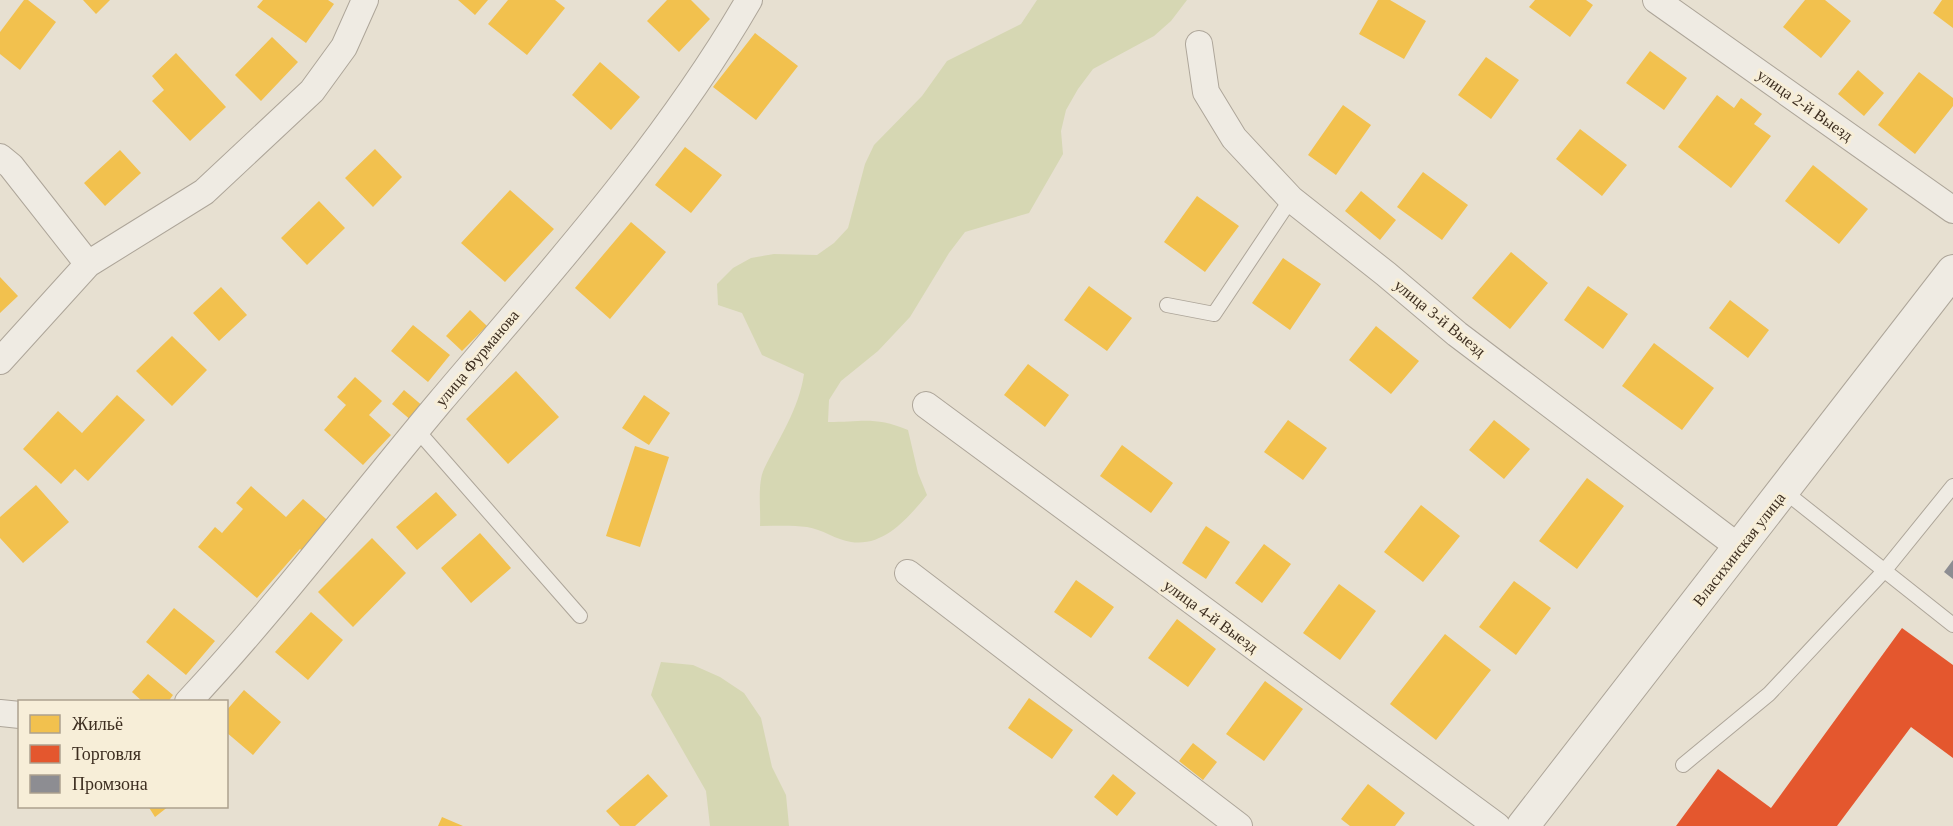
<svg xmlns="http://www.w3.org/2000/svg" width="1953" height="826" viewBox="0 0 1953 826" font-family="'Times New Roman',serif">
<rect width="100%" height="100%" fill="#e7e0d1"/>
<!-- green -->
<path fill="#d6d7b3" d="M 1037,0 L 1187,0 L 1171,21 L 1154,36 L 1093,69 L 1078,89 L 1066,110 L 1061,131 L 1063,154 L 1029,213 L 965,232 L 949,253 L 910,317 L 878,351 L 841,381 L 829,400 L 828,422 C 862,422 875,416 908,430 L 918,473 L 927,495 C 908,518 884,547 851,542 C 836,540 822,529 807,527 C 792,525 775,526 760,526 C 761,510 757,484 764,469 C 779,438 799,409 804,374 L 762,355 L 742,313 L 718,305 L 717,284 L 733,268 L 751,258 L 774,254 L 817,255 L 834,243 L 848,228 L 865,164 L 874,145 L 922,96 L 947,61 L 1021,24 Z
M 661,662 L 693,665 L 720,677 L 744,693 L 761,718 L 772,767 L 786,795 L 789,826 L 710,826 L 706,791 L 651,695 Z"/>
<!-- homes -->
<path fill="#f2c14e" d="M 24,0 L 28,0 L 56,22 L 20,70 L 0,54 L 0,32 Z
M 83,0 L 110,0 L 96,14 Z
M 263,0 L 328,0 L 334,4 L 306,43 L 257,7 Z
M 458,0 L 488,0 L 475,15 Z
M 508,0 L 555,0 L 565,8 L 527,55 L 488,24 Z
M 667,0 L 691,0 L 710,19 L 679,52 L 647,21 Z
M 1378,0 L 1390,0 L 1426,21 L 1404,59 L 1359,34 Z
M 1535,0 L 1586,0 L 1593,5 L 1570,37 L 1529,7 Z
M 1805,0 L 1825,0 L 1851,21 L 1821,58 L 1783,27 Z
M 1942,0 L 1953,0 L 1953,28 L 1933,13 Z
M 755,33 L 798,66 L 756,120 L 713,87 Z
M 272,37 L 298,62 L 261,101 L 235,75 Z
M 1650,51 L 1687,78 L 1664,110 L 1626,83 Z
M 176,53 L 226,107 L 190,141 L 152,101 L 164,90 L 152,76 Z
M 1486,57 L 1519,80 L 1491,119 L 1458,95 Z
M 600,62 L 640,97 L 611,130 L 572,95 Z
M 1858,70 L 1884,93 L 1864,116 L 1838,94 Z
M 1919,72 L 1953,98 L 1953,106 L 1915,154 L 1878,125 Z
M 1717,95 L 1734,108 L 1741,98 L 1762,114 L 1754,124 L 1771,136 L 1731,188 L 1678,147 Z
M 1343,105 L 1371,125 L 1336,175 L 1308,155 Z
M 1580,129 L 1627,165 L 1602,196 L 1556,159 Z
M 685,147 L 722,175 L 691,213 L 655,185 Z
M 375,149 L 402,177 L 373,207 L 345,178 Z
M 120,150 L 141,173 L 105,206 L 84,183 Z
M 1813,165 L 1868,209 L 1839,244 L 1785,201 Z
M 1423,172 L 1468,205 L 1442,240 L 1397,207 Z
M 510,190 L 554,229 L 505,282 L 461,243 Z
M 1361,191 L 1396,220 L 1380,240 L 1345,211 Z
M 1197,196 L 1239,226 L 1205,272 L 1164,242 Z
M 319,201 L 345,228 L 307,265 L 281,238 Z
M 631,222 L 666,252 L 610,319 L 575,288 Z
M 1511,252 L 1548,283 L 1510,329 L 1472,298 Z
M 1283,258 L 1321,284 L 1290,330 L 1252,303 Z
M 0,277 L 18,296 L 0,313 Z
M 1089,286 L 1132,318 L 1107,351 L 1064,320 Z
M 1588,286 L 1628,314 L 1603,349 L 1564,320 Z
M 221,287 L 247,315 L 219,341 L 193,313 Z
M 1730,300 L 1769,330 L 1748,358 L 1709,328 Z
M 470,310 L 487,326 L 462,351 L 446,336 Z
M 413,325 L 450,355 L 428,382 L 391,351 Z
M 1376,326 L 1419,361 L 1391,394 L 1349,360 Z
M 172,336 L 207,370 L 172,406 L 136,371 Z
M 1654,343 L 1714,388 L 1682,430 L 1622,386 Z
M 1028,364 L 1069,395 L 1045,427 L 1004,395 Z
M 516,371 L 559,417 L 508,464 L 466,419 Z
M 355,377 L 382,401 L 369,415 L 391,435 L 363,465 L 324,430 L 346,405 L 337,397 Z
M 404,390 L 424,407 L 412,421 L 392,404 Z
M 117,395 L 145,420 L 88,481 L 75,469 L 61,484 L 23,449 L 58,411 L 82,433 Z
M 644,395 L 670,413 L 649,445 L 622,428 Z
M 1288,420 L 1327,448 L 1303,480 L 1264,452 Z
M 1494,420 L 1530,449 L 1504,479 L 1469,450 Z
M 1122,445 L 1173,483 L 1151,513 L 1100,476 Z
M 635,446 L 669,457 L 640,547 L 606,536 Z
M 1587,478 L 1624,506 L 1577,569 L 1539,541 Z
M 36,485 L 69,522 L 23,563 L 0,538 L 0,517 Z
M 251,486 L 286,517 L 303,499 L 333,525 L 307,555 L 300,549 L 257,598 L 198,547 L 215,527 L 222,533 L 243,509 L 236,503 Z
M 436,492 L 457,515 L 417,550 L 396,527 Z
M 1421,505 L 1460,536 L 1423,582 L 1384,552 Z
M 1206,526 L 1230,542 L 1206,579 L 1182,563 Z
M 480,533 L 511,568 L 471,603 L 441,568 Z
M 372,538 L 406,573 L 353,627 L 318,592 Z
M 1264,544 L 1291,564 L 1262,603 L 1235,583 Z
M 1076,580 L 1114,607 L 1091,638 L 1054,612 Z
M 1514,581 L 1551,608 L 1516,655 L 1479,627 Z
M 1339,584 L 1376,611 L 1340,660 L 1303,633 Z
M 174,608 L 215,641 L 186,675 L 146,642 Z
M 311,612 L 343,640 L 308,680 L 275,652 Z
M 1177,619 L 1216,649 L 1188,687 L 1148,658 Z
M 1445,634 L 1491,670 L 1436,740 L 1390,704 Z
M 148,674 L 173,695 L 168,702 L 143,702 L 132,692 Z
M 1265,681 L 1303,709 L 1264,761 L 1226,734 Z
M 244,690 L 281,722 L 253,755 L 226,732 L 226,711 Z
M 1029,698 L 1073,730 L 1052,759 L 1008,728 Z
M 1193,743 L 1217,762 L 1203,780 L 1179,761 Z
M 648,774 L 668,796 L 635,826 L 620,826 L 606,811 Z
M 1113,774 L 1136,793 L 1117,816 L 1094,797 Z
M 1368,784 L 1405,813 L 1395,826 L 1350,826 L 1341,819 Z
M 148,806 L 169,806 L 155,817 Z
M 442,817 L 463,826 L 438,826 Z"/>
<!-- shops -->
<path fill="#e4572e" d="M 1902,628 L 1953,665 L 1953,758 L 1911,727 L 1837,826 L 1676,826 L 1718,769 L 1771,808 Z"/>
<!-- industry -->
<path fill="#8d8d92" d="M 1953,560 L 1953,579 L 1944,572 Z"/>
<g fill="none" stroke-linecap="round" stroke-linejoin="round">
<defs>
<path id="service" d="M 1167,305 L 1214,314 L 1291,199
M 417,430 L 580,616
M 1784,491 L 1953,625
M 1683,765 L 1769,694 L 1885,570 L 1953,486"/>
<path id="minor" d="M 1656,0 L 1953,210
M 1199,44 L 1206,92 L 1234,138 L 1291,199 L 1386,274 L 1457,334 L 1740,548
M 0,157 L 11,166 L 88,264 L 0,361
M 88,264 L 204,192 L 312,91 L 344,47 L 365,0
M 926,405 L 1497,826
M 908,573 L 1239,826
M 188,702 C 276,608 356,502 439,403 C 548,274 664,147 749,0
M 0,713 L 20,715"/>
<path id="tertiary" d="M 1523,826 L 1953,271"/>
</defs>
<!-- service casing -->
<use href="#service" stroke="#ada599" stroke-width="16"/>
<!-- minor casing -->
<use href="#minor" stroke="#ada599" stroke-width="28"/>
<!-- tertiary casing -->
<use href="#tertiary" stroke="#ada599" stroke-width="34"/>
<!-- service -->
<use href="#service" stroke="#efebe3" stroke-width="14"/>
<!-- minor -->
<use href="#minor" stroke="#efebe3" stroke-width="26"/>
<!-- tertiary -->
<use href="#tertiary" stroke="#efebe3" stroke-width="32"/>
</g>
<g text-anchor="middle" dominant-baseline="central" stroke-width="6" stroke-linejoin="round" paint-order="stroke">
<!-- street labels -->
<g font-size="16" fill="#3d2e20" stroke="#f7eed8">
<text transform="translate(1805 105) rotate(35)">улица 2-й Выезд</text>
<text transform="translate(1440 318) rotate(39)">улица 3-й Выезд</text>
<text transform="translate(477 358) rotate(-50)">улица Фурманова</text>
<text transform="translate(1739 549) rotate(-52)">Власихинская улица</text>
<text transform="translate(1211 616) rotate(36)">улица 4-й Выезд</text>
</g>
</g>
<!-- legend -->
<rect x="18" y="700" width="210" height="108" fill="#f7eed8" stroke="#ada18e" stroke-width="1.5"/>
<rect x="30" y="715" width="30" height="18" fill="#f2c14e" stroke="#ada18e" stroke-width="1.5"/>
<text x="72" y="730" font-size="18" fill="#3d2e20">Жильё</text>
<rect x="30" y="745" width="30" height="18" fill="#e4572e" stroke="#ada18e" stroke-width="1.5"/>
<text x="72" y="760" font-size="18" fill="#3d2e20">Торговля</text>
<rect x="30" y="775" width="30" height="18" fill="#8d8d92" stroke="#ada18e" stroke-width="1.5"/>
<text x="72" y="790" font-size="18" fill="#3d2e20">Промзона</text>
</svg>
